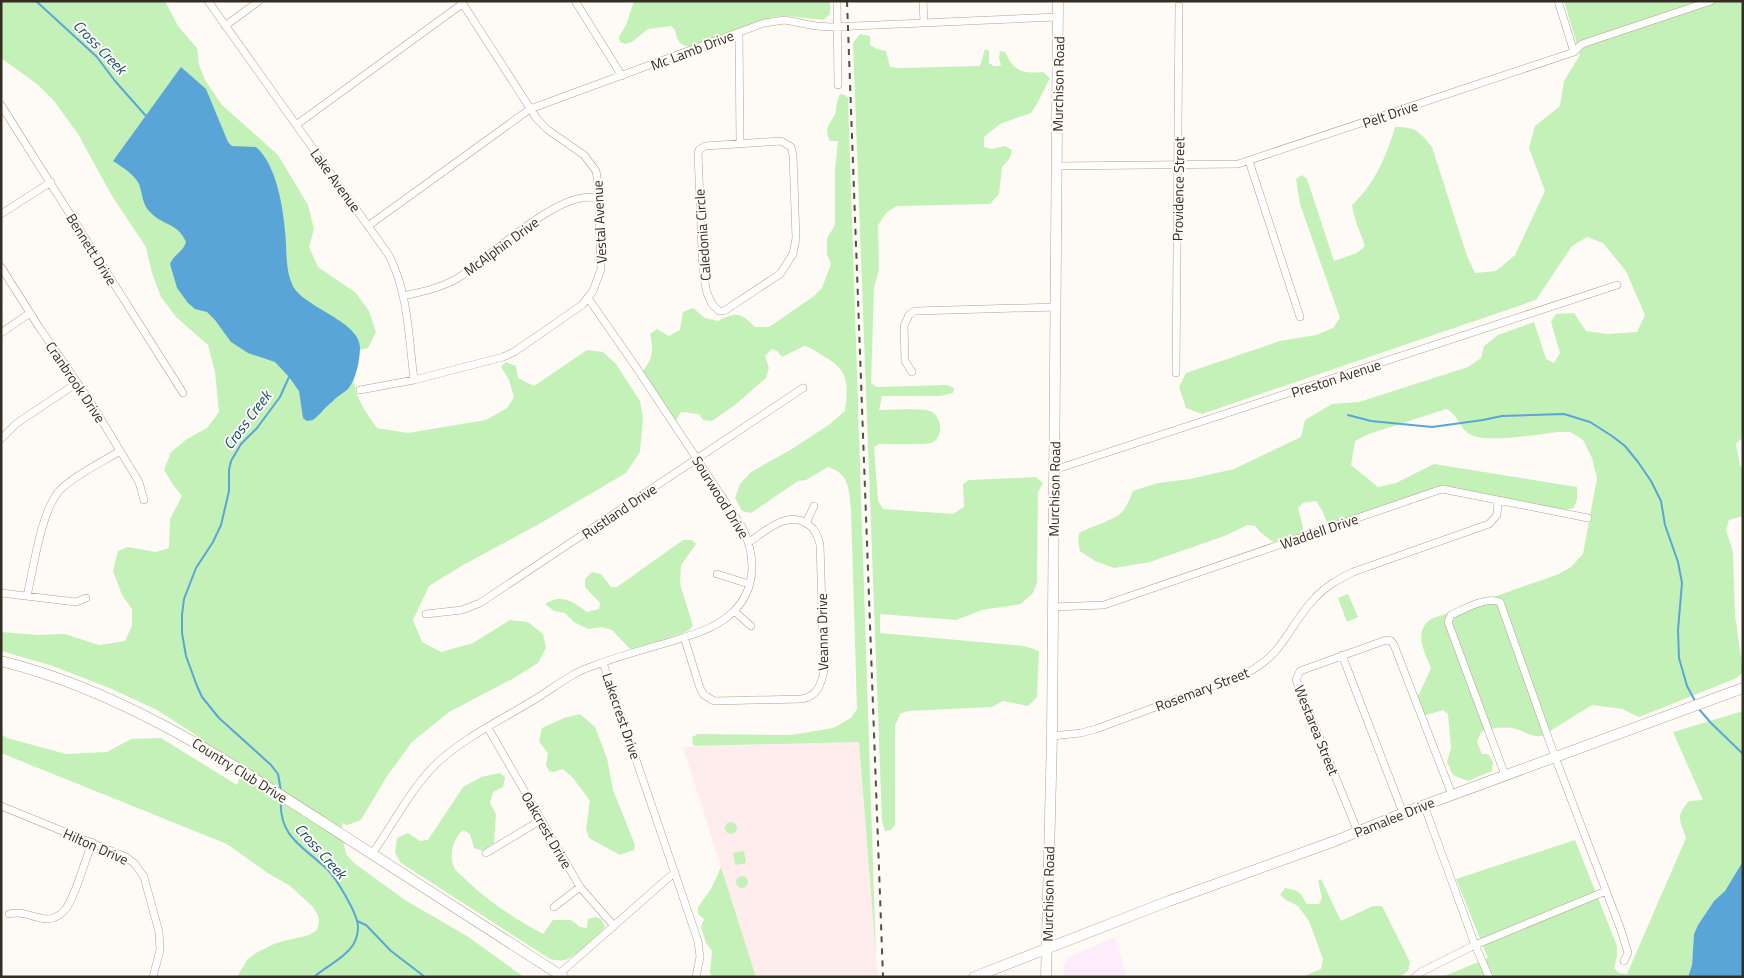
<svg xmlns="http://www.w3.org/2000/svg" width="1744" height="978" viewBox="0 0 1744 978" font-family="'Titillium Web',sans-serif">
<rect width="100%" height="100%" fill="#fefbf6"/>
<!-- commercial -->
<path fill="#feebfb" d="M 1115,937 L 1127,977 L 1064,977 L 1064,965 L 1069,957 Z"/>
<!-- education -->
<path fill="#feedec" d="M 859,742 L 878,977 L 756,977 L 683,747 Z"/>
<!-- green -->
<path fill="#c4f1b7" d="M 1,1 L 165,1 L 178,26 L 197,48 L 199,65 L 205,80 L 222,105 L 278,155 L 308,205 L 314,229 L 309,247 L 318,267 L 356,293 L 369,311 L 376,332 L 368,348 L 355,351 C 348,385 358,401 377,428 L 408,433 L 486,420 L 507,408 L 514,397 L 509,380 L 501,367 L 506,362 L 516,366 L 518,378 L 534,386 L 587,350 L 603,352 L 616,364 L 640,401 L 643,418 L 640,452 L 626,473 L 539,524 L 463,565 L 429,586 L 413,620 L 422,642 L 441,652 L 473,643 L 510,620 L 528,622 L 543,634 L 546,648 L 538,663 L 514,678 L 449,712 L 412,742 L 387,776 L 361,820 L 347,825 L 342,823 L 343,840 L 346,854 L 354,863 L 405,900 L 467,936 L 524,977 L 237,977 L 247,960 L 256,953 L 276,943 L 309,935 L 317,930 L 319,922 L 318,915 L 312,906 L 289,885 L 269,874 L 227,844 L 1,753 L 1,734 L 7,738 L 66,754 L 107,752 L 131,739 L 161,738 L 237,785 L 240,776 L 238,770 L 193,733 L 157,710 L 112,689 L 53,666 L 1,651 L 1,632 L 38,635 L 65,634 L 99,645 L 125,641 L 132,626 L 132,609 L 122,595 L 113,571 L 118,551 L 128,547 L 156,552 L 169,548 L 170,519 L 182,496 L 174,486 L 164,470 L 171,452 L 187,439 L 207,428 L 219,412 L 215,372 L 208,345 L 176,317 L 161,297 L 152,273 L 146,247 L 112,196 L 78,134 L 54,101 L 37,84 L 1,58 Z
M 634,1 L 830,1 L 830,14 L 824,20 L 787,16 L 773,17 L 690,47 C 679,45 677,40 675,30 L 671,26 L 648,29 L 632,42 L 625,44 L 620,42 L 619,37 L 626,25 Z
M 1564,1 L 1743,1 L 1743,437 L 1736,444 L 1740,465 L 1743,470 L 1743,516 L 1729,520 L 1726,530 L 1733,552 L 1735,615 L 1743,672 L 1737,678 L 1639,717 L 1622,709 L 1592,705 L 1542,736 C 1529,737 1527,732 1516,729 C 1504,726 1492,728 1481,732 L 1477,742 L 1482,754 L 1488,754 L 1493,762 L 1492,771 L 1468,781 L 1453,775 L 1447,762 L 1451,748 L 1448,714 L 1443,710 L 1423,716 L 1417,699 L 1431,668 C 1424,651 1413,632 1431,619 L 1559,574 L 1571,567 L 1583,554 L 1597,478 L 1592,458 L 1583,440 L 1570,432 L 1559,432 C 1539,434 1485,444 1469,434 C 1459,427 1458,414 1446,409 L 1369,434 L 1355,441 L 1351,465 L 1378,487 L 1396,483 L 1434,464 L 1577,487 L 1577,499 L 1574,508 L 1565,510 L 1440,486 L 1328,525 L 1322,510 L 1316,501 L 1303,503 L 1298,508 L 1303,527 L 1302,533 L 1273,542 L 1260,532 L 1255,526 L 1247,525 L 1227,535 L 1150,562 L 1114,568 L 1095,561 L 1080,551 L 1078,539 L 1079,533 C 1090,527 1115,520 1122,512 C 1127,507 1130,498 1133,491 L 1158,483 L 1190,479 L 1234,469 L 1301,437 L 1305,420 L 1332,404 L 1359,402 L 1468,367 L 1481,358 L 1484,346 L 1498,335 L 1534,322 L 1546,359 L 1554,363 L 1560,353 L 1551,322 L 1556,314 L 1574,313 L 1586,331 L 1608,334 L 1637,332 L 1645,315 L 1626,271 L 1603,243 L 1587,237 L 1572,246 L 1536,300 L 1202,414 L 1186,408 L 1179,387 L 1186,373 L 1280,341 L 1316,335 L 1333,328 L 1340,318 L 1300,204 L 1296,179 L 1302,175 L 1307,179 L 1334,261 L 1357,253 L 1365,246 L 1355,219 L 1352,205 C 1374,185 1387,155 1395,127 C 1416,127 1419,131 1432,147 L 1467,256 L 1475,273 L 1496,271 L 1515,255 L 1545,191 L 1529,148 L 1535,126 L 1560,106 L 1564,81 L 1580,55 Z
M 860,34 L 870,36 L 870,45 L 877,49 L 886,51 L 890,67 L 899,68 L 980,66 L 985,49 L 989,51 L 989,63 L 994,66 L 1001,66 L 999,58 L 1000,51 L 1005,52 C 1014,71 1022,74 1043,72 L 1050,78 L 1038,102 L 1031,113 L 1000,124 L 984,137 L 984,147 L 992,149 L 1005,146 L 1012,150 L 1010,158 L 1002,167 L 999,194 L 990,204 L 897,206 L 887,212 L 878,225 L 879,269 L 874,288 L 871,383 L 877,387 L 947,385 L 954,388 L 953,393 L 940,396 L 882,396 L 879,410 C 890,410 921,408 930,411 C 943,417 944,438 931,443 C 924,445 889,444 879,444 L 874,447 L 878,501 L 883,509 L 953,514 L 964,507 L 963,484 L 969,480 L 1036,477 L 1043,483 L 1038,492 L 1037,583 L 1033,593 L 1021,604 L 982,610 L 956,620 L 880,614 L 880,633 L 1024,646 L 1039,651 L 1037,697 L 1028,706 L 1003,701 L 992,707 L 908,711 L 900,714 L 895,726 L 895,825 L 891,830 L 885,831 L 882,821 L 853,43 Z
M 840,94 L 845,95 L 848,98 L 876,956 L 859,742 L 696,746 L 693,745 L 692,737 L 698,734 L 791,735 L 833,728 L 851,718 L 857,709 L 851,510 C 849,490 850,474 828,467 L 806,480 L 798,481 L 751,513 L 742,511 L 735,498 L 740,484 L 751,472 L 792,449 L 830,424 L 845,411 C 848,385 850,371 825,357 C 817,352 812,348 804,346 L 782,357 L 777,351 L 772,349 L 765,356 L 769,368 L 766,378 L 735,405 L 712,421 L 703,420 L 699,414 L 681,412 L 675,422 L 643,371 C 653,357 654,351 650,334 L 657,329 L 669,336 L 680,330 L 683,312 L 693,308 L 705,318 L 718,321 C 736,312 740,312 755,327 L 769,327 L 814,296 L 822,288 L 831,264 L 827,254 L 827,238 L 835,225 L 835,170 L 838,141 L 830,141 C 823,127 830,125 835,114 C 837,108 836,101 840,94 Z
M 683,540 L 692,540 L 696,544 L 681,565 L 680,584 L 693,626 L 688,631 L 634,650 L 629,648 L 612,630 L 601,627 L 588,629 L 574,622 L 565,613 L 554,611 L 545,604 C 561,593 574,602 587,612 L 599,609 L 600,603 L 585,587 L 585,579 L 592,572 L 601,574 L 611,587 L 617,587 Z
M 1348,594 L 1358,617 L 1347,622 L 1338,598 Z
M 1743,711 L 1743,861 L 1725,891 L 1714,901 L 1698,925 L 1694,934 L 1692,965 L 1688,977 L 1442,977 L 1488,958 L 1456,879 L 1575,840 L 1617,946 L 1617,957 L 1614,968 L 1619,973 L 1627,974 L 1686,838 C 1680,819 1675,817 1689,801 L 1703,800 L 1673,732 Z
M 580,714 L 595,727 L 607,758 L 613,790 L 635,845 L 634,850 L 620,855 L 589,838 L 586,829 L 590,801 L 573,778 L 563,769 L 554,772 L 549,771 L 546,765 L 548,753 L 539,742 L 542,728 L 564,718 Z
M 500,773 L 505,777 L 503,787 L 493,792 L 490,803 L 496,814 L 494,843 L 482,851 L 474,848 L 470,834 L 463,830 C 453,838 448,857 455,869 C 457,873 463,876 466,880 C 489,902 515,919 543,934 L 553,920 L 571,920 L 580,927 L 587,928 L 588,919 L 595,917 L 601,919 L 605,927 C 598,935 579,953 569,958 C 564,962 556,960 550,959 L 401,863 L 395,853 L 397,838 L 408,833 L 420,841 L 428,840 L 463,787 L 481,777 Z
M725 828a6 6 0 1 1 12 0a6 6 0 1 1-12 0Z
M 744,851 L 746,863 L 735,865 L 733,853 Z
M 721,867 L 756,977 L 712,977 L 710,973 L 712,951 L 706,943 L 701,927 L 704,919 L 698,914 L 698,907 L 711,889 Z
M736 882a6 6 0 1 1 12 0a6 6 0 1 1-12 0Z
M 1321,879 L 1341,921 L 1373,906 L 1382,906 L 1410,962 L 1408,971 L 1400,977 L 1302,977 L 1321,969 L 1323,959 L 1309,921 L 1298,906 L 1286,900 L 1280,895 L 1285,888 C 1297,890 1302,892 1306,904 L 1319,904 L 1322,898 L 1318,881 Z"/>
<!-- water -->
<path fill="#5aa5d7" d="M 181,67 L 206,89 L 228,142 L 232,146 L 256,147 C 276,164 283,206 285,231 C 287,249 285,267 292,284 C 301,307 359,320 360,347 C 360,360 356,381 347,390 C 342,394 336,397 332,402 C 325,407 320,415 313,420 L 307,421 L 303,418 L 299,391 L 289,377 L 275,362 L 248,353 L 231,342 L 215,320 L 207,312 L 195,309 L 188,303 L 177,288 L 170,264 C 174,254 183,252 186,242 C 178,223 164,226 151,213 C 142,205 143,195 139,184 C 134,174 122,167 113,161 Z
M 1743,861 L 1743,977 L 1688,977 L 1692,965 L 1694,934 L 1698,925 L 1714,901 L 1725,891 Z"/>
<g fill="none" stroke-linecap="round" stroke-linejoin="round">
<!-- stream -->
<path stroke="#5aa5d7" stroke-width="2" d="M 36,1 L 97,57 L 115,81 L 146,116
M 1348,415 L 1371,421 L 1432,427 L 1483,420 L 1502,416 L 1564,414 L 1590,422 L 1612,436 L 1625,446 L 1638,462 L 1651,481 L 1661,501 L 1665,525 L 1678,562 L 1682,583 L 1678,630 L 1679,658 L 1687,686 L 1695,701
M 1698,708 L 1711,723 L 1743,754
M 281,791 L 278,774 L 271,765 L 219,718 L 202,697 L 197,686 L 186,656 L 182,633 L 182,615 L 184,599 L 196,568 L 213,542 L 221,525 L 229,491 L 229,470 L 231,461 L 241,444 L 257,428 L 280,397 L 289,377 L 290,377
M 281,799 C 278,837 304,847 327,869 C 336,878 358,914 358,927 C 358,932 356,940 353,945 C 344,959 326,966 314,977
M 357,921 L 366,925 L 391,951 L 425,977"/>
<defs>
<path id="street" d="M 208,1 L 388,254 C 408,289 409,340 414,380
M 575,1 L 622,76
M 837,1 L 838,85
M 923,1 L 924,23
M 1558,1 L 1574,52
M 225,26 L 259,1
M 739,33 L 740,143
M 1,105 L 183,393
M 296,125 L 462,4
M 781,141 L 791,147 L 793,155 L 796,238 L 793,254 L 780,274 L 724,311 L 719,311 L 712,304 L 707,293 L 703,273 L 698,154 L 699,150 L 705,146 Z
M 1249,161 L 1300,317
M 1057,166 L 1238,164 L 1574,52 L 1582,44 L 1711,1
M 1,214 L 51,182
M 368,226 L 530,109 L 764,23 L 785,20 L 816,26 L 832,27 L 1058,17
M 1,267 L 39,327 L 88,398 L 139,482 L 144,500
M 403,296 C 421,292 441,288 458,278 C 488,259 563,185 599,199
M 1,333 L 30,313
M 912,372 L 905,361 L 904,326 L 909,315 L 915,311 L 1056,307
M 1176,373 L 1179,6
M 360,390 L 414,380 L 503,357 L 514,352 L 582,305 L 593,291 L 601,269 L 598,183 L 596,171 L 584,155 L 548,130 L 537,119 L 461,1
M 1,439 L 17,423 L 77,383
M 1054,470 L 1617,285
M 806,523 L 814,506
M 717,574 L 749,584
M 1,593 L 76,602 L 86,598
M 27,596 C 34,567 41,509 61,489 C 77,474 102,462 120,451
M 1053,607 L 1104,605 L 1442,489 L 1588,518
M 734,611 L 751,626
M 426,614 L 462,610 L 480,603 L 803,388
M 684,637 L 700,688 L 704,695 L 714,701 L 801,699 C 817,697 821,685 824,671 L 820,545 C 818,537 816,530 809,525 C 788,509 766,531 749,542
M 1342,655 L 1403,813
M 603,663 L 698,941 L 700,957 L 696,977
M 488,728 L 580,887 L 614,926
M 1052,736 L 1081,733 L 1096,729 L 1245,674 C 1286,653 1287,627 1315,598 C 1326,586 1339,579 1353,572 L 1489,524 L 1497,515 L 1498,500
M 1505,775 L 1448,622 L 1451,615 C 1465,609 1486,596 1500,602 L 1555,757 L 1621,930 L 1628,953 L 1624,961
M 1424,805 L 1475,945 L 1489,977
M 1,806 L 126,857 L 135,864 L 144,877 L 159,932 L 160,950 L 153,977
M 1358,832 L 1296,680 L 1300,671 L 1386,640 L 1391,641 L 1394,645 L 1452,795
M 486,853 L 541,820
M 372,854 C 392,826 409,792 433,767 C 459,740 505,718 537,698 C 555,687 573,672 593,666 C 619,656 646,649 673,641 C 694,634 717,628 733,612 C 757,589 756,555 742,527 L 636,367 L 588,298
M 554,907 L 580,887
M 9,914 C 22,910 33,918 47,919 C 54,919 59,916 64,911 C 74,901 86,858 92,842
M 559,974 L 675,872
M 1415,977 L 1421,972 L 1475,945 L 1606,891"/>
<path id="primary" d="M 1,661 C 120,690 223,758 324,823 C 404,875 484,926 563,977
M 974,977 L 1169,901 L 1335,841 L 1403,813 L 1743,688
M 1046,977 L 1052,736 L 1058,1"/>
</defs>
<!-- street casing -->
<use href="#street" stroke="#b2a289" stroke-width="8"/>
<!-- primary casing -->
<use href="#primary" stroke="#b2a289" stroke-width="11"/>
<!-- street -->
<use href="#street" stroke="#fff" stroke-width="7"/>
<!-- primary -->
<use href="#primary" stroke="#fff" stroke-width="10"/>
<!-- rail -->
<path stroke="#534e44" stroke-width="2" stroke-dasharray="6 6" stroke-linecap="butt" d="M 847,1 L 883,977"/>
</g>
<g text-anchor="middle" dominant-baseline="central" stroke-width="4" stroke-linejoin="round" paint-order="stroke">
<!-- street labels -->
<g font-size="14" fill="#332d23" stroke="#fefbf6">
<text transform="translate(692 50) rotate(-21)">Mc Lamb Drive</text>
<text transform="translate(1058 84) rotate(-89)">Murchison Road</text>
<text transform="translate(1390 114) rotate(-19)">Pelt Drive</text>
<text transform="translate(336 180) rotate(54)">Lake Avenue</text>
<text transform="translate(1178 189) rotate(-89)">Providence Street</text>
<text transform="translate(599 222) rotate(-93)">Vestal Avenue</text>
<text transform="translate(702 235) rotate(-94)">Caledonia Circle</text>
<text transform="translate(501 246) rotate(-36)">McAlphin Drive</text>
<text transform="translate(92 249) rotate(58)">Bennett Drive</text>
<text transform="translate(1336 378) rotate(-18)">Preston Avenue</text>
<text transform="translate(76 382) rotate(56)">Cranbrook Drive</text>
<text transform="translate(1054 489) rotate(-89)">Murchison Road</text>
<text transform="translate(721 497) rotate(58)">Sourwood Drive</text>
<text transform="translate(619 511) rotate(-34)">Rustland Drive</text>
<text transform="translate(1319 531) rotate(-19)">Waddell Drive</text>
<text transform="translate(822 632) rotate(-91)">Veanna Drive</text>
<text transform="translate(1202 689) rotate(-21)">Rosemary Street</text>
<text transform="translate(622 716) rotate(71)">Lakecrest Drive</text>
<text transform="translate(1317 730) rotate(68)">Westarea Street</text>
<text transform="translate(240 770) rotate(32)">Country Club Drive</text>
<text transform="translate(1394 817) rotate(-22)">Pamalee Drive</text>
<text transform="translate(547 830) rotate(60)">Oakcrest Drive</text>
<text transform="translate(96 846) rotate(24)">Hilton Drive</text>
<text transform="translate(1048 894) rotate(-89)">Murchison Road</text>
</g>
<!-- water labels -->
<g font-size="15" font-style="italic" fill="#124c6d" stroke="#fefbf6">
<text transform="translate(100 47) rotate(46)">Cross Creek</text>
<text transform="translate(247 420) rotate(-53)">Cross Creek</text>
<text transform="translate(321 851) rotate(48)">Cross Creek</text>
</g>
</g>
<!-- border -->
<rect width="1744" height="978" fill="none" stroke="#332d23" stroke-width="5"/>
</svg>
